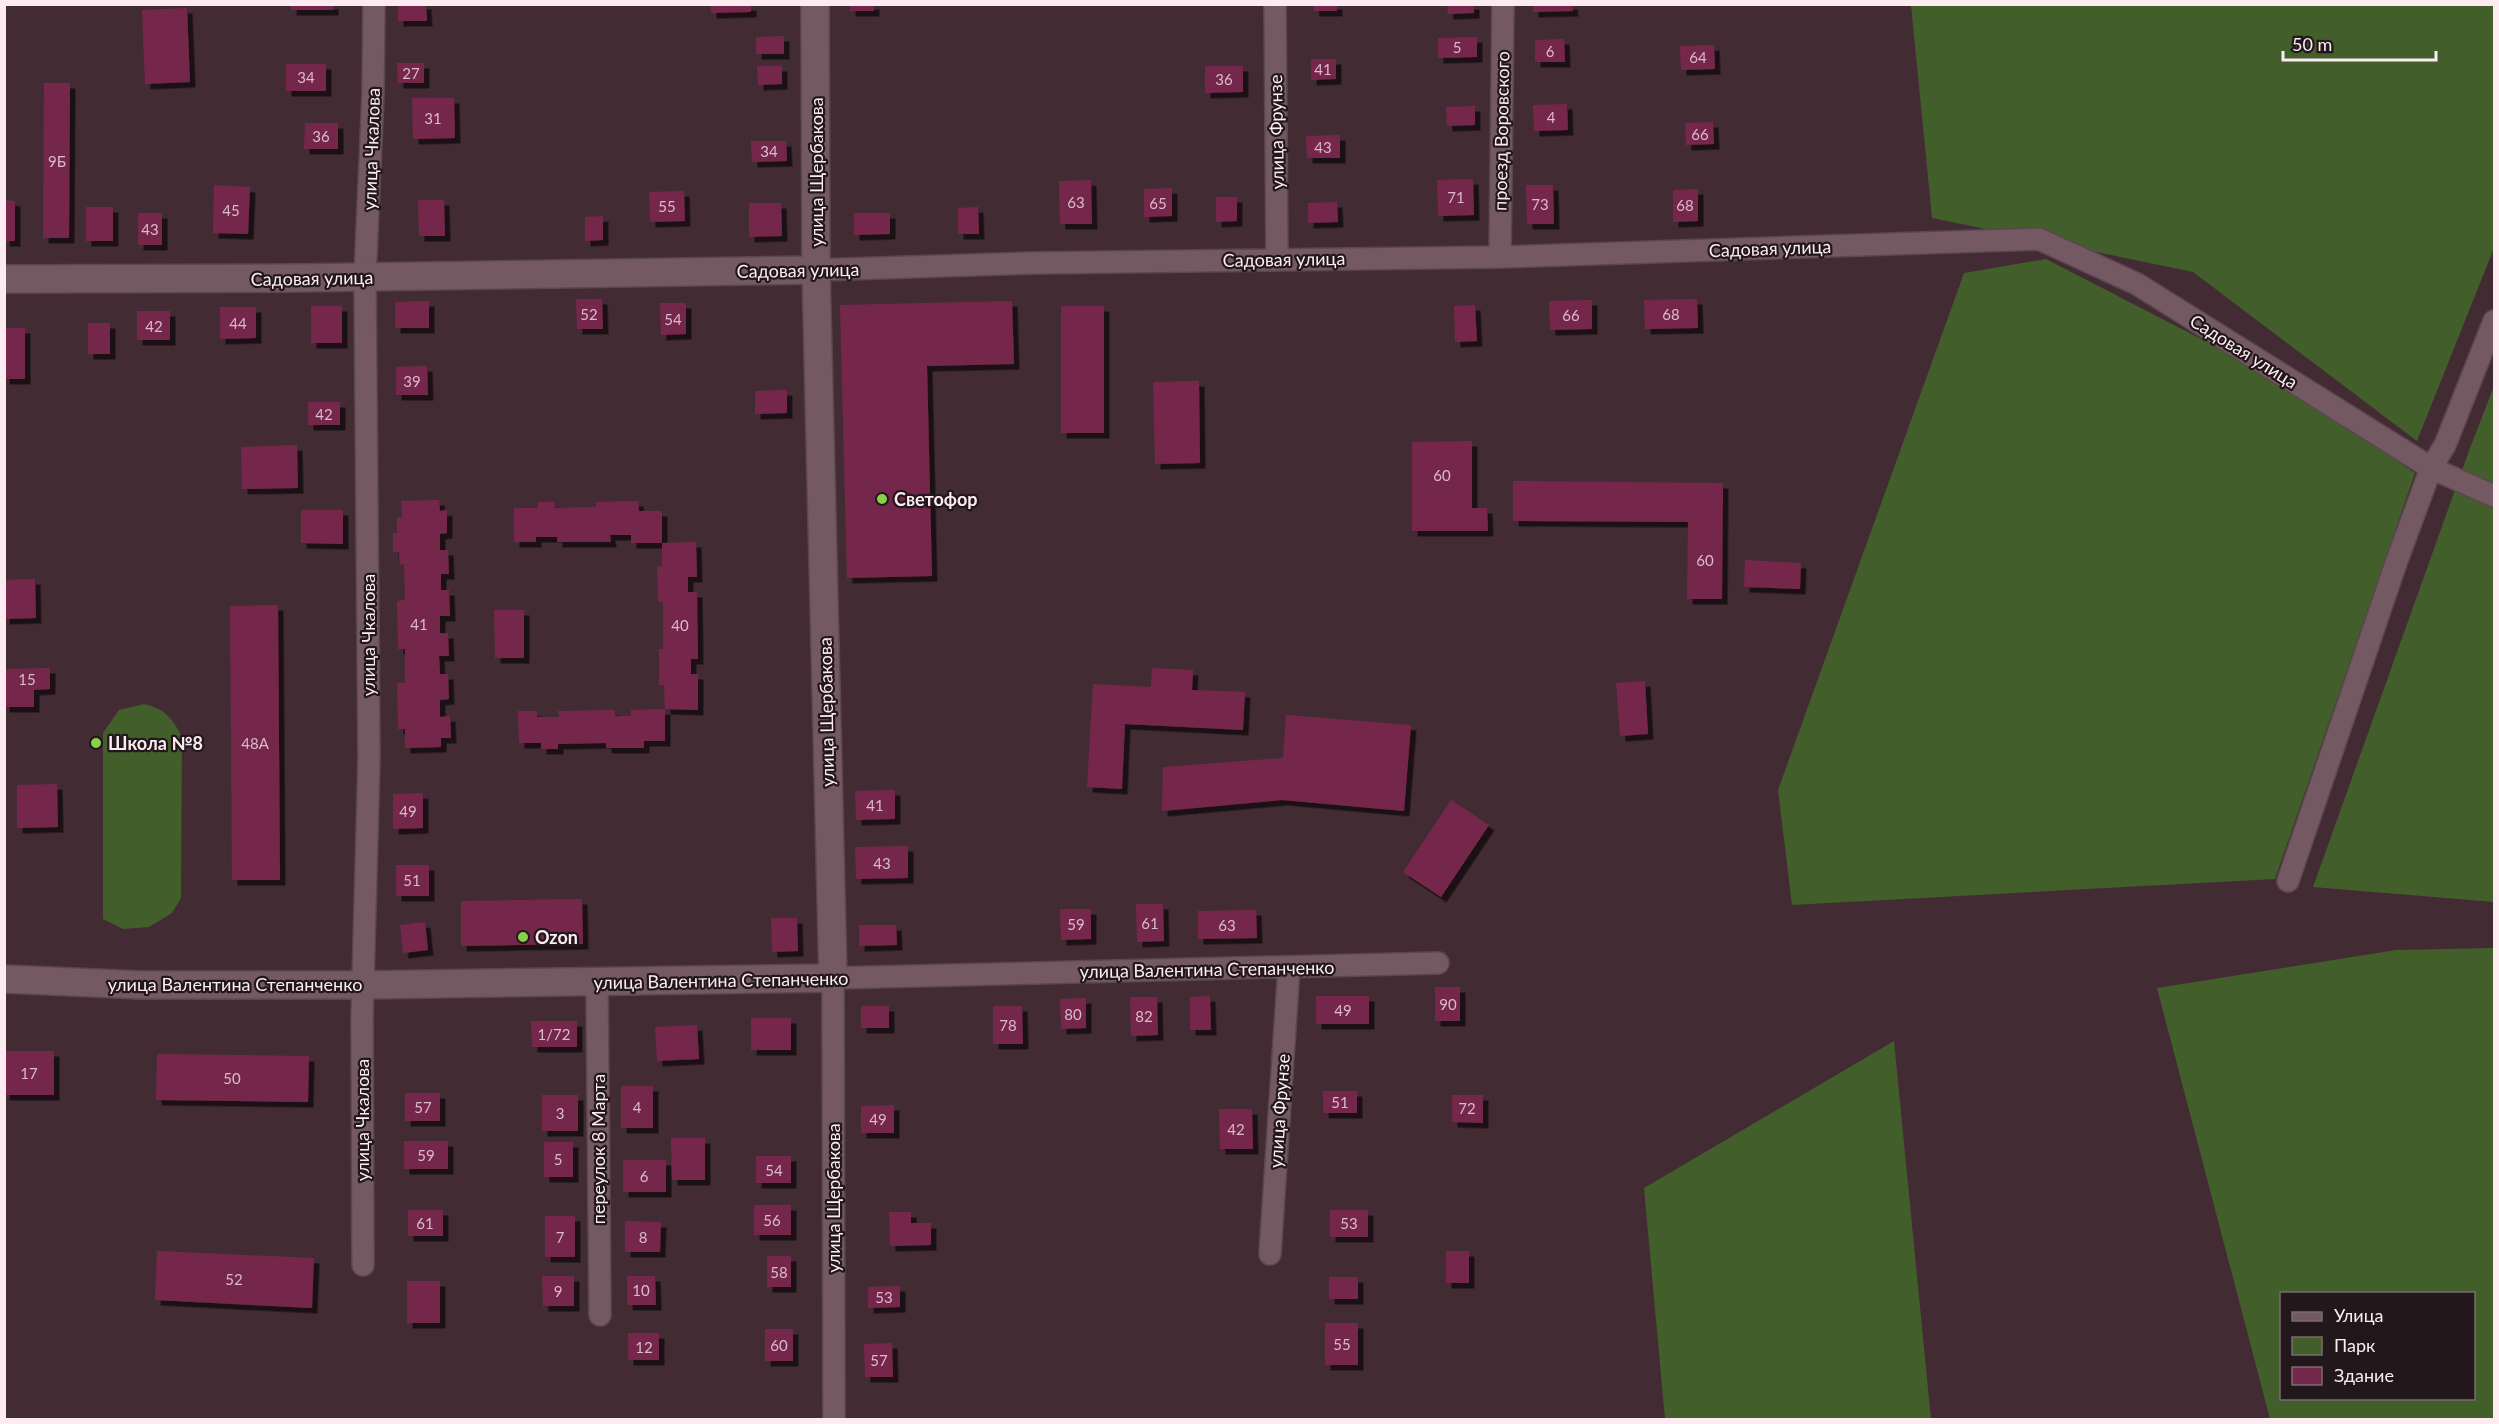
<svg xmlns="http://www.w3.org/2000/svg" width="2499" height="1424" viewBox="0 0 2499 1424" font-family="Lato,sans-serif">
<defs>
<filter id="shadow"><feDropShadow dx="5.5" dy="5.5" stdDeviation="0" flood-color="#0009"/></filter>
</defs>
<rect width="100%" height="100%" fill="#432b34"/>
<!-- green -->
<path fill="#425e2b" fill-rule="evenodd" d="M 1911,5 L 2494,5 L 2494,248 L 2417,441 L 2193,272 L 1932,218 Z
M 2046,259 L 2271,375 L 2415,473 L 2275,879 L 1792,905 L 1778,790 L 1964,273 Z
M 2494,386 L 2494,902 L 2313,887 L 2470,448 Z
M 144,704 C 165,709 171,717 182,736 L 181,898 L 172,913 L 149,927 L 123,929 L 103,919 L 103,733 L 119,710 Z
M 2494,948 L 2494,1419 L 2270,1419 L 2157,988 L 2396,950 ZM 2282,1294 L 2474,1294 L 2474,1398 L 2282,1398 Z
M 1894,1041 L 1931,1419 L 1665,1419 L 1644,1188 Z"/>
<!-- building -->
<path fill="#75284b" filter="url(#shadow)" d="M 291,4 L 333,4 L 333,10 L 291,10 Z
M 398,4 L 426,4 L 427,21 L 398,21 Z
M 850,4 L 874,4 L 874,11 L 850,11 Z
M 1313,4 L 1337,4 L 1337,11 L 1314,11 Z
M 1447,4 L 1474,4 L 1474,13 L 1448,14 Z
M 1533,4 L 1572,4 L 1573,11 L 1533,12 Z
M 711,5 L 751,5 L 751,12 L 711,13 Z
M 187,8 L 190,82 L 145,84 L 142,10 Z
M 784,36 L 784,54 L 756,54 L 756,37 Z
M 1477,37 L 1477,57 L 1438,58 L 1438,38 Z
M 1564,39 L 1565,62 L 1535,62 L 1535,40 Z
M 1714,45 L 1715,69 L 1681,70 L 1680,46 Z
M 1311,59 L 1336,59 L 1336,79 L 1311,80 Z
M 397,63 L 424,63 L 424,83 L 398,83 Z
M 286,64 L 326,64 L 326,91 L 286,91 Z
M 757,66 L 782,66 L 782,84 L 758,85 Z
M 1205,66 L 1243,66 L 1243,92 L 1205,93 Z
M 44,83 L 70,83 L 69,238 L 43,238 Z
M 412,98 L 454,98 L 455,138 L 413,139 Z
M 1567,104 L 1568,130 L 1534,131 L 1533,105 Z
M 1475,106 L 1475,125 L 1447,126 L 1446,107 Z
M 1713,122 L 1714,144 L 1686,145 L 1685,123 Z
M 305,123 L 338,123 L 338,149 L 304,149 Z
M 1340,135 L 1340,158 L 1307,158 L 1306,136 Z
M 751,141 L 786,141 L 787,161 L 752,162 Z
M 1473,179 L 1474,215 L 1438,216 L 1437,180 Z
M 1091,180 L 1092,224 L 1060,224 L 1059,181 Z
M 214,185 L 250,187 L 248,234 L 213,233 Z
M 1526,185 L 1553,185 L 1554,224 L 1527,224 Z
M 1172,188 L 1172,216 L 1144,217 L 1144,189 Z
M 1698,189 L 1698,221 L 1673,222 L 1673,190 Z
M 684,191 L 685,221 L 650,222 L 649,192 Z
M 1216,197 L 1237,197 L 1237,221 L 1216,222 Z
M 4,200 L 15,201 L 15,241 L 4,241 Z
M 418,200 L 444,200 L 445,236 L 419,236 Z
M 1337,202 L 1338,222 L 1308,223 L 1308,203 Z
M 749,203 L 781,203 L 782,236 L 749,237 Z
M 86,207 L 113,207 L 113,241 L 86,241 Z
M 978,207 L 979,234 L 958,234 L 958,208 Z
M 138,213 L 162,213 L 162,245 L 138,245 Z
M 854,213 L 890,213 L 890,234 L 854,235 Z
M 603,216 L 603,240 L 585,241 L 585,217 Z
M 576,299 L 602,299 L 603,329 L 577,329 Z
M 1697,299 L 1698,328 L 1645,329 L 1644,300 Z
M 1592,300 L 1592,329 L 1550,330 L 1549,301 Z
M 429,301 L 429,328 L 395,328 L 395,302 Z
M 1012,301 L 1014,364 L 927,366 L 932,576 L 847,578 L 840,305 Z
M 660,303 L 686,303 L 686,334 L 661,335 Z
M 1475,305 L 1477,341 L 1455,342 L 1454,306 Z
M 311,306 L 342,306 L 342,343 L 311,343 Z
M 1061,306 L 1104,306 L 1104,433 L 1061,433 Z
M 220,307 L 256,307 L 256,338 L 220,339 Z
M 137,311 L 170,311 L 170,340 L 137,340 Z
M 88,323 L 110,323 L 110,354 L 88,354 Z
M 4,328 L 25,328 L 25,379 L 4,379 Z
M 427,366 L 428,395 L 396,395 L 396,367 Z
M 1199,381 L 1200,463 L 1155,464 L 1153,382 Z
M 787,390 L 787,413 L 755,414 L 755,391 Z
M 308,402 L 340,402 L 340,425 L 308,425 Z
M 1472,441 L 1472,508 L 1487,508 L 1488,531 L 1412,531 L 1412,442 Z
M 297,445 L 298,488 L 242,489 L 241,447 Z
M 1513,481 L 1723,483 L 1722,599 L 1687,599 L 1688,522 L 1513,521 Z
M 439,500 L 440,511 L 447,510 L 447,533 L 440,534 L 440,550 L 448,550 L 449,574 L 441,574 L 441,590 L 449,590 L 450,616 L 440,616 L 440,633 L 448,633 L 449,656 L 439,656 L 440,674 L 448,674 L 449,699 L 440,700 L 440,717 L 450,716 L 451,738 L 441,738 L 441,747 L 405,748 L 405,729 L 398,729 L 397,683 L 405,683 L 405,649 L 398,649 L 397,601 L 405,600 L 404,564 L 400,565 L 399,552 L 393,552 L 393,533 L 397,533 L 397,517 L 402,517 L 401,501 Z
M 638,501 L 639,511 L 662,511 L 662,543 L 631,543 L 631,535 L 610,535 L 611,542 L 557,542 L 557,537 L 536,537 L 536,542 L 514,542 L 514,508 L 538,508 L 538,502 L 555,502 L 555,508 L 596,507 L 596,502 Z
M 301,510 L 343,510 L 343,544 L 301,543 Z
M 696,542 L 697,577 L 688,577 L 688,592 L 697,592 L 698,659 L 691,659 L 691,674 L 698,674 L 698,710 L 665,709 L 665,741 L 644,741 L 644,748 L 606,748 L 606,743 L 558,744 L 558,749 L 541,749 L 541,743 L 519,743 L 518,711 L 537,711 L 537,717 L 559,717 L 558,711 L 615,710 L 615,716 L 631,716 L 631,710 L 665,709 L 664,685 L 659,685 L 659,649 L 663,649 L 663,602 L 658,602 L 657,566 L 662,566 L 662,543 Z
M 1745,560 L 1801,563 L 1800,589 L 1744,587 Z
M 35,579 L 36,618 L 4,619 L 4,580 Z
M 278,605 L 280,880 L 232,880 L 230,606 Z
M 494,610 L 524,610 L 524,658 L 495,658 Z
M 50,668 L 50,689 L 34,690 L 34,707 L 4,707 L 4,669 Z
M 1152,668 L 1193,670 L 1192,690 L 1245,692 L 1243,730 L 1125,724 L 1122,789 L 1087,787 L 1093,684 L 1151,687 Z
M 1645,681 L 1648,734 L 1620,736 L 1616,683 Z
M 1286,715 L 1411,725 L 1404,811 L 1282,800 L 1162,811 L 1163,767 L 1283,758 Z
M 57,784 L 58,827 L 17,828 L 17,785 Z
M 895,790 L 895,819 L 856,820 L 855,791 Z
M 423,793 L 423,828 L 393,829 L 393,794 Z
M 1451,800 L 1489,825 L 1441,897 L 1403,872 Z
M 908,846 L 908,878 L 856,879 L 855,847 Z
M 396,865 L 429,865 L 429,896 L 396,896 Z
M 582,899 L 583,944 L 461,946 L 461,901 Z
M 1136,904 L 1163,904 L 1164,941 L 1137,942 Z
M 1060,909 L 1091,909 L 1091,939 L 1061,940 Z
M 1256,910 L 1257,938 L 1198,939 L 1198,911 Z
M 771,918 L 797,918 L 798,951 L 772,952 Z
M 425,922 L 428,950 L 403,953 L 400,925 Z
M 859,925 L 896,925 L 897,945 L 859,946 Z
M 1435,987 L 1460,987 L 1460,1021 L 1435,1021 Z
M 1210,996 L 1211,1030 L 1190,1030 L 1190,997 Z
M 1316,996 L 1369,996 L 1369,1024 L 1316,1024 Z
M 1130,997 L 1157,997 L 1158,1035 L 1131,1036 Z
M 1086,998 L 1086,1028 L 1061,1029 L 1060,999 Z
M 861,1006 L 889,1006 L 889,1028 L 861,1028 Z
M 993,1006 L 1022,1006 L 1023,1044 L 993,1044 Z
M 751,1018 L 791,1018 L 791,1050 L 751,1050 Z
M 531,1021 L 577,1021 L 577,1047 L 532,1047 Z
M 697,1025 L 699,1059 L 657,1061 L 655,1027 Z
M 4,1051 L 54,1051 L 54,1095 L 4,1095 Z
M 157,1054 L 309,1056 L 308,1102 L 156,1100 Z
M 621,1086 L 653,1086 L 653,1128 L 621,1128 Z
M 1323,1091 L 1357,1091 L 1357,1113 L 1323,1113 Z
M 405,1093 L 440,1093 L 440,1121 L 405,1121 Z
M 542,1095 L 578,1095 L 578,1131 L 542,1131 Z
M 1452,1095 L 1483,1095 L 1483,1123 L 1452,1122 Z
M 894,1105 L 894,1133 L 861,1133 L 861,1106 Z
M 1219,1109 L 1252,1109 L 1253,1149 L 1220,1149 Z
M 671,1138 L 705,1138 L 705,1180 L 672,1180 Z
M 404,1141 L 448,1141 L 448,1169 L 404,1169 Z
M 544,1142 L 573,1142 L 573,1177 L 544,1177 Z
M 756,1156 L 791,1156 L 791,1183 L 756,1183 Z
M 623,1160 L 666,1160 L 666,1192 L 623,1192 Z
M 754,1205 L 791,1205 L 791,1235 L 754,1235 Z
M 408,1210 L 443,1210 L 443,1236 L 408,1236 Z
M 1330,1210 L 1368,1210 L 1368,1237 L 1330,1237 Z
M 889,1212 L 911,1212 L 911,1223 L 931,1223 L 931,1245 L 890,1246 Z
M 545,1216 L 575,1216 L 575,1257 L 545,1257 Z
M 625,1221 L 661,1222 L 660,1252 L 625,1252 Z
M 157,1251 L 314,1258 L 312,1308 L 155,1300 Z
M 1446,1251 L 1469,1251 L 1469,1283 L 1446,1283 Z
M 767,1256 L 791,1256 L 791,1287 L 767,1287 Z
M 542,1276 L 574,1276 L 574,1306 L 543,1306 Z
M 627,1276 L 655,1276 L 656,1305 L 627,1305 Z
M 1329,1277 L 1358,1277 L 1358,1299 L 1329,1299 Z
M 407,1281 L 440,1281 L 440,1323 L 407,1323 Z
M 900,1286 L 900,1307 L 868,1308 L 868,1287 Z
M 1325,1323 L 1358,1323 L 1358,1365 L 1325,1365 Z
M 765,1329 L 793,1329 L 793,1361 L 765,1361 Z
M 628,1333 L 659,1333 L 659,1360 L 628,1360 Z
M 892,1343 L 893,1377 L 865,1377 L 864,1344 Z"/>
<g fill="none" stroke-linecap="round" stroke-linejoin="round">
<defs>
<path id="minor" d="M 1275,4 L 1277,259
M 1500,257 L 1503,4
M 816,270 L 1034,263 L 1500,257 L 2039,239 L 2137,284 L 2431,468 L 2494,496
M 2288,881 L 2396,563 L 2431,468 L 2445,445 L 2494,321
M 597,982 L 600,1315
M 1270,1254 L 1289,967
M 363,1265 L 362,1019 L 369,759 L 365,277 L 373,94 L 374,4
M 834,1420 L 833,978 L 1438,963"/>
<path id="tertiary" d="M 4,279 L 296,278 L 816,270
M 4,979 L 141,985 L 363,985 L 833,978 L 816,270 L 815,4"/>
</defs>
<!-- minor casing -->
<use href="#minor" stroke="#5b474f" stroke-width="24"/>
<!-- tertiary casing -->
<use href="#tertiary" stroke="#5b474f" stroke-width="30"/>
<!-- minor -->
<use href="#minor" stroke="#745962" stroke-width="21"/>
<!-- tertiary -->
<use href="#tertiary" stroke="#745962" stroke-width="27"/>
</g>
<!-- markers -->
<g fill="#89cf49" stroke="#22171b" stroke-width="2">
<circle cx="882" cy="499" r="6"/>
<circle cx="96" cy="743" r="6"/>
<circle cx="523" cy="937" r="6"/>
</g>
<g text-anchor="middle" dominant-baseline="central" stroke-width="4.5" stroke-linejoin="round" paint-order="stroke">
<!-- number labels -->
<g font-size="15" fill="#dabbc8">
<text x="1457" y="47">5</text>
<text x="1550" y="51">6</text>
<text x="1698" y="57">64</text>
<text x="1323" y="69">41</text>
<text x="411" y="73">27</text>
<text x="306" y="77">34</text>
<text x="1224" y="79">36</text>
<text x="1551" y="117">4</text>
<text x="433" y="118">31</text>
<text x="1700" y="134">66</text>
<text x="321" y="136">36</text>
<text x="1323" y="147">43</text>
<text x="769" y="151">34</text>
<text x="57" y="161">9Б</text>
<text x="1456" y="197">71</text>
<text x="1076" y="202">63</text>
<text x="1158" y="203">65</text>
<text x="1540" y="204">73</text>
<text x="1685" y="205">68</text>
<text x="667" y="206">55</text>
<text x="231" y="210">45</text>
<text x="150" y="229">43</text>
<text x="589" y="314">52</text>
<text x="1671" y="314">68</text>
<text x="1571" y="315">66</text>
<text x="673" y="319">54</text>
<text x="238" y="323">44</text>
<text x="154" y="326">42</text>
<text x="412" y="381">39</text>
<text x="324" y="414">42</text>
<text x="1442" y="475">60</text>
<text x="1705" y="560">60</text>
<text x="419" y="624">41</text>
<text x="680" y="625">40</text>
<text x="27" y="679">15</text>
<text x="255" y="743">48А</text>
<text x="875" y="805">41</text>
<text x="408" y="811">49</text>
<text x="882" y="863">43</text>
<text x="412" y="880">51</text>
<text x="1150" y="923">61</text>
<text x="1076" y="924">59</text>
<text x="1227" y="925">63</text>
<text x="1448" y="1004">90</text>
<text x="1343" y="1010">49</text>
<text x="1073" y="1014">80</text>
<text x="1144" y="1016">82</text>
<text x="1008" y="1025">78</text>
<text x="554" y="1034">1/72</text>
<text x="29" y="1073">17</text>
<text x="232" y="1078">50</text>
<text x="1340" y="1102">51</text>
<text x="423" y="1107">57</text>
<text x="637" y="1107">4</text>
<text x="1467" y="1108">72</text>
<text x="560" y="1113">3</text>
<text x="878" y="1119">49</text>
<text x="1236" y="1129">42</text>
<text x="426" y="1155">59</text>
<text x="558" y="1159">5</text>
<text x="774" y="1170">54</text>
<text x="644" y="1176">6</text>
<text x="772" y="1220">56</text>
<text x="425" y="1223">61</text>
<text x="1349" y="1223">53</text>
<text x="560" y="1237">7</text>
<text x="643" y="1237">8</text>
<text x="779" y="1272">58</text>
<text x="234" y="1279">52</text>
<text x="641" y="1290">10</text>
<text x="558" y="1291">9</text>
<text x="884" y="1297">53</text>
<text x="1342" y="1344">55</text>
<text x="779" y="1345">60</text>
<text x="644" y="1347">12</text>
<text x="879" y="1360">57</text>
</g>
<!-- street labels -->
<g font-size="18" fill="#fcecf1" stroke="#22171b">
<text transform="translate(1501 131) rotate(-89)">проезд Воровского</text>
<text transform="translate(1276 132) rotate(-91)">улица Фрунзе</text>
<text transform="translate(371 149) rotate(-88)">улица Чкалова</text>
<text transform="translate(816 172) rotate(-90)">улица Щербакова</text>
<text transform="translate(1770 248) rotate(-2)">Садовая улица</text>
<text transform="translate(1284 259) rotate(-1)">Садовая улица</text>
<text transform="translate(798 270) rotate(-1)">Садовая улица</text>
<text transform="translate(312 278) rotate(-1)">Садовая улица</text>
<text transform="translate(2244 351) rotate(32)">Садовая улица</text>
<text transform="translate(368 635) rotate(-90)">улица Чкалова</text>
<text transform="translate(826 712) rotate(-91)">улица Щербакова</text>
<text transform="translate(1207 969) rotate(-1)">улица Валентина Степанченко</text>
<text transform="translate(721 980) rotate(-1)">улица Валентина Степанченко</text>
<text x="235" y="984">улица Валентина Степанченко</text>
<text transform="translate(1279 1111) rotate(-86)">улица Фрунзе</text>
<text transform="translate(362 1120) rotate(-90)">улица Чкалова</text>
<text transform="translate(598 1149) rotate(-90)">переулок 8 Марта</text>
<text transform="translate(833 1198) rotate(-90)">улица Щербакова</text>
</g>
<!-- poi labels -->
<g font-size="18" font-weight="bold" fill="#fcecf1" stroke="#22171b" text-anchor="start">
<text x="894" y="499">Светофор</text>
<text x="108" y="743">Школа №8</text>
<text x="535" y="937">Ozon</text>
</g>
</g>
<!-- border -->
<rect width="2499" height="1424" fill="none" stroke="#fcecf1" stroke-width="12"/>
<!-- legend -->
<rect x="2280" y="1292" width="195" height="108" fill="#22171b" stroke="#796c71" stroke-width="1.5"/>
<rect x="2292" y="1312" width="30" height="9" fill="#745962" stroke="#796c71" stroke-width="1.5"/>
<text x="2334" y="1322" font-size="18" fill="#fcecf1">Улица</text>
<rect x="2292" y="1337" width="30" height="18" fill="#425e2b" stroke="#796c71" stroke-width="1.5"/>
<text x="2334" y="1352" font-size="18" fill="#fcecf1">Парк</text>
<rect x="2292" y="1367" width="30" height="18" fill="#75284b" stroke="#796c71" stroke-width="1.5"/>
<text x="2334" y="1382" font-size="18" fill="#fcecf1">Здание</text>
<!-- scale -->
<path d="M2283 51v9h153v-9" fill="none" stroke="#fcecf1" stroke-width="3"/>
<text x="2292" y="51" font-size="18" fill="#fcecf1" stroke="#22171b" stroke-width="4.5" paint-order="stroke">50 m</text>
</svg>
